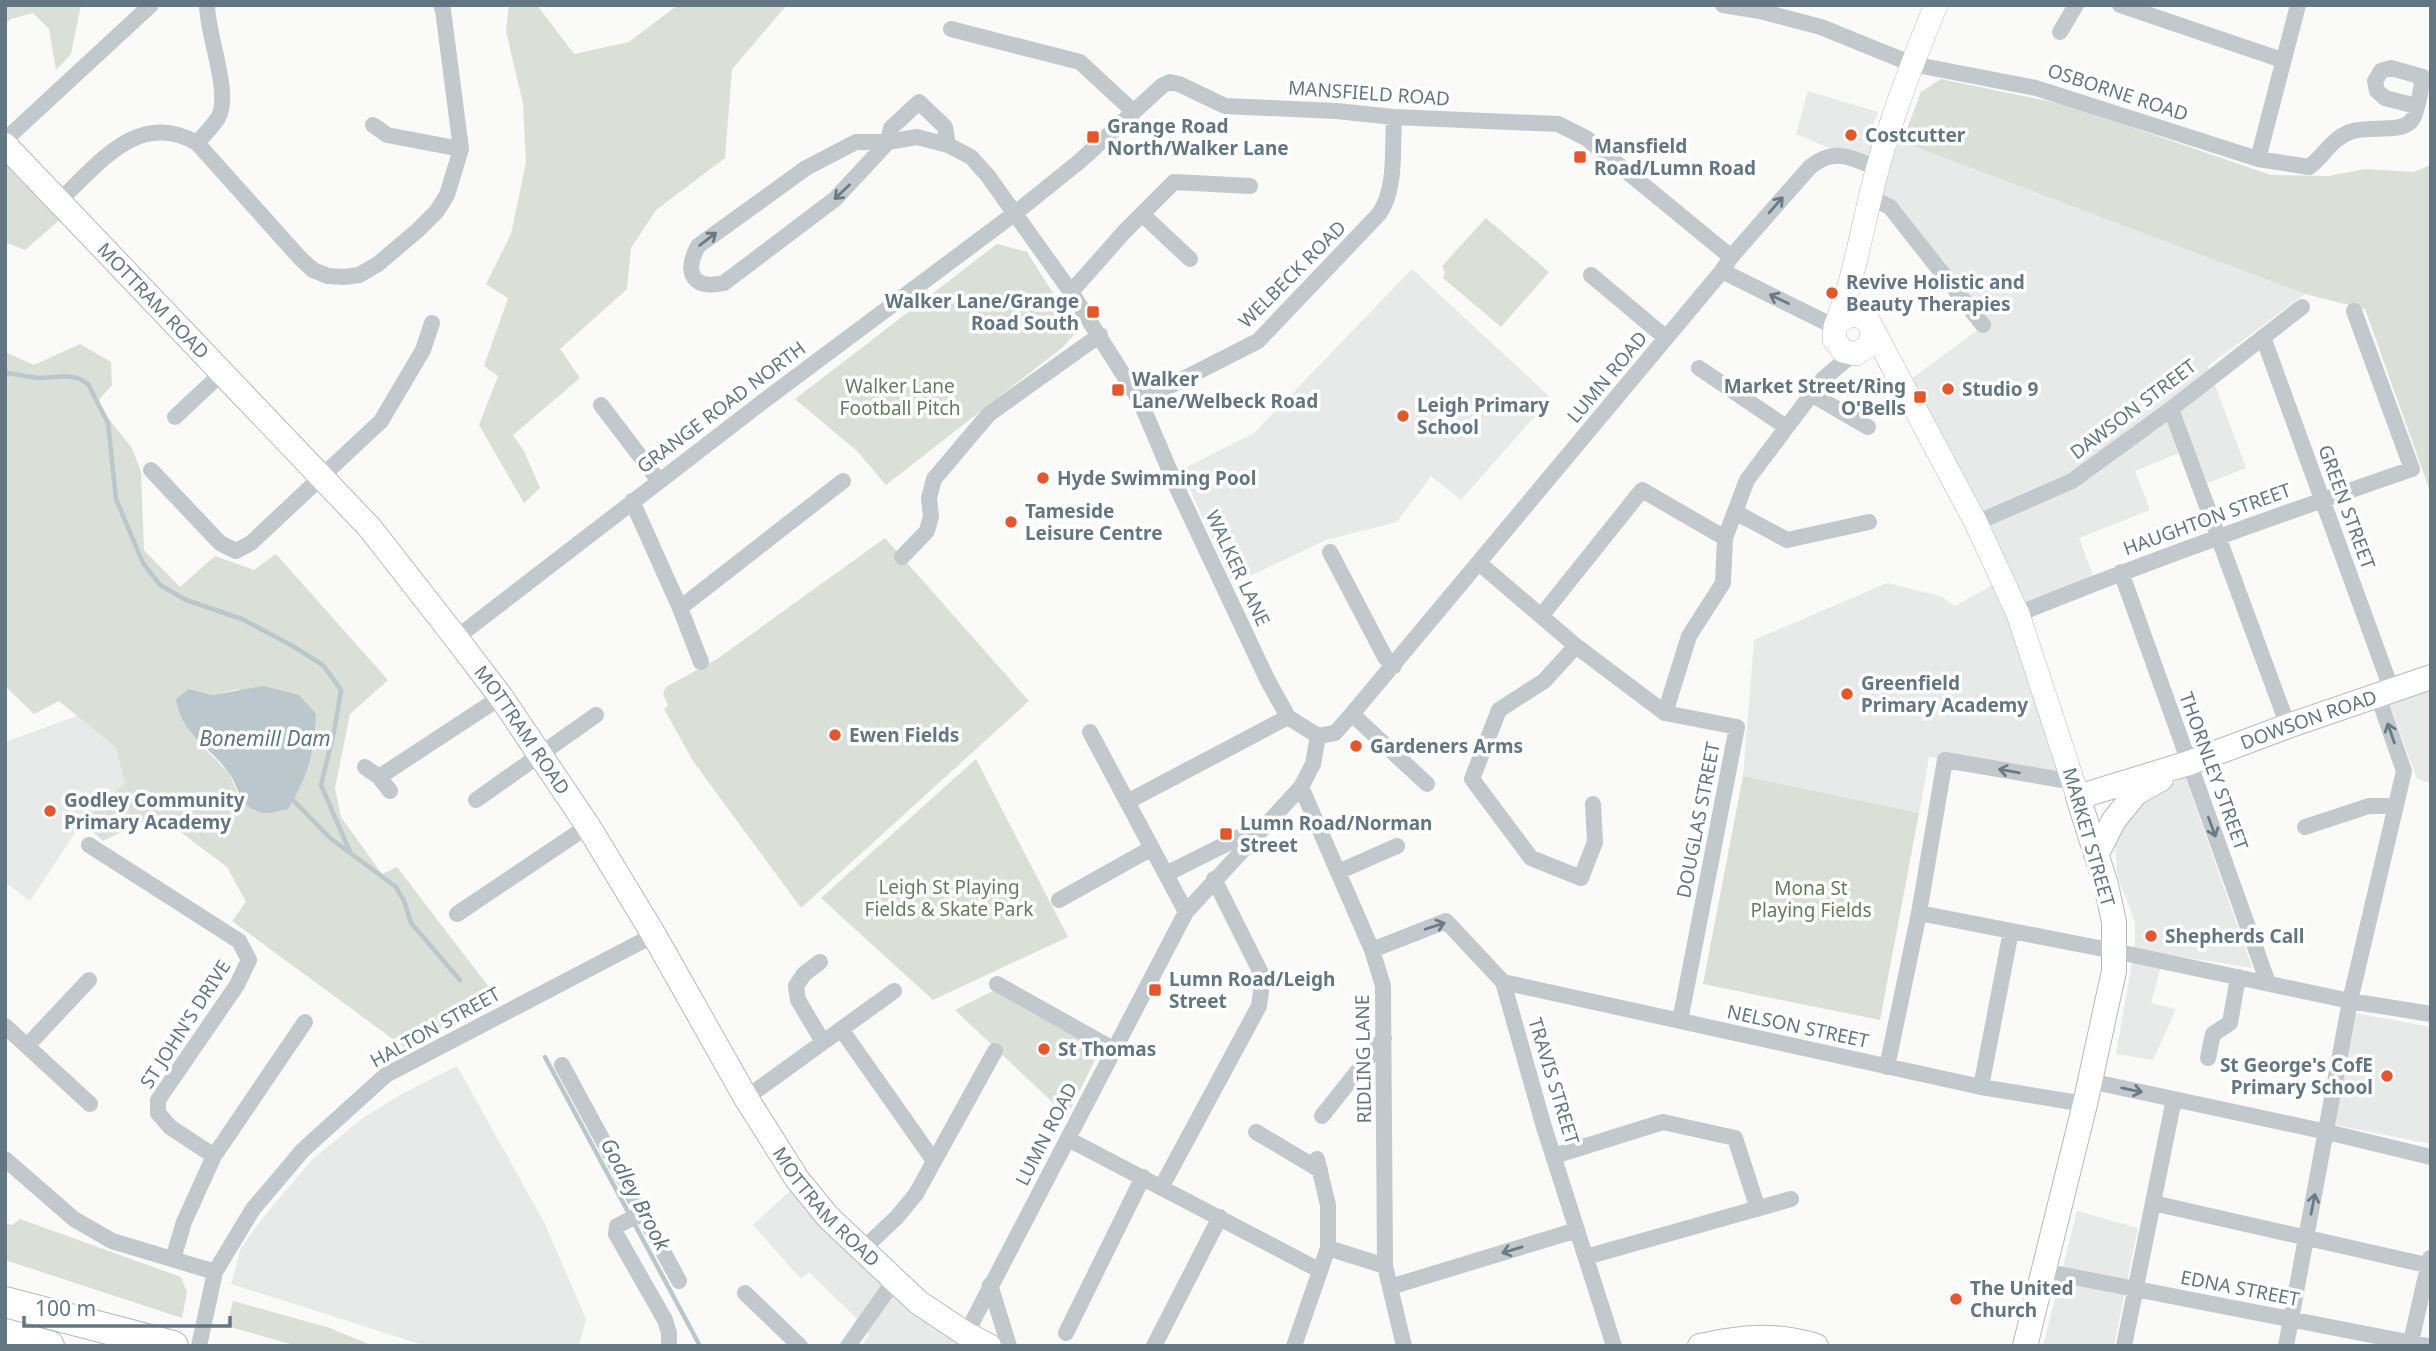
<svg xmlns="http://www.w3.org/2000/svg" width="2436" height="1351" viewBox="0 0 2436 1351" font-family="'Noto Sans',sans-serif">
<rect width="100%" height="100%" fill="#fafaf8"/>
<!-- built -->
<path fill="#e8e9e9" d="M 1808,91 L 1878,112 L 1872,128 L 1902,142 L 2305,294 L 2208,366 L 2246,468 L 2193,489 L 2179,453 L 2135,471 L 2150,510 L 2079,538 L 2096,583 L 2018,615 L 2074,782 L 1929,757 L 1919,813 L 1743,776 L 1754,640 L 1887,583 L 1940,596 L 1955,606 L 2002,580 L 1903,385 L 1983,326 L 1890,207 L 1871,198 L 1877,168 L 1796,134 Z
M 1412,269 L 1551,398 L 1461,500 L 1431,476 L 1397,522 L 1326,540 L 1233,584 L 1181,470 L 1254,433 Z
M 2431,687 L 2431,783 L 2417,779 L 2389,702 Z
M 77,716 L 116,748 L 125,783 L 82,822 L 30,901 L 5,882 L 5,742 Z
M 2185,776 L 2252,968 L 2164,954 L 2151,1003 L 2176,1009 L 2153,1060 L 2116,1054 L 2135,945 L 2135,922 L 2117,875 L 2115,842 L 2130,812 Z
M 2355,1013 L 2431,1027 L 2431,1144 L 2335,1125 Z
M 457,1066 L 544,1222 L 586,1319 L 579,1346 L 426,1346 L 231,1284 L 241,1248 L 265,1215 L 312,1160 L 360,1120 L 398,1096 Z
M 792,1189 L 976,1346 L 862,1346 L 869,1335 L 854,1316 L 809,1272 L 801,1279 L 753,1225 Z
M 2077,1211 L 2138,1228 L 2114,1346 L 2043,1346 Z"/>
<!-- green -->
<path fill="#dadfd7" fill-rule="evenodd" d="M 5,5 L 81,5 L 71,54 L 56,70 L 49,29 L 33,13 L 11,19 L 5,24 Z
M 509,5 L 537,5 L 574,54 L 629,42 L 678,5 L 787,5 L 732,69 L 725,158 L 656,210 L 631,248 L 627,289 L 560,349 L 580,378 L 513,435 L 524,451 L 540,488 L 524,503 L 479,425 L 498,376 L 484,366 L 508,298 L 486,284 L 511,234 L 526,162 L 523,104 L 506,31 Z
M 1941,79 L 2067,105 L 2271,175 L 2329,176 L 2365,169 L 2414,172 L 2431,165 L 2431,494 L 2365,309 L 2305,294 L 1902,142 L 1921,92 Z
M 5,158 L 63,217 L 25,250 L 7,243 L 5,245 Z
M 1486,218 L 1549,272 L 1501,327 L 1443,278 L 1445,273 L 1442,266 Z
M 997,244 L 1027,252 L 1077,331 L 1063,347 L 886,485 L 857,451 L 795,399 Z
M 80,344 L 111,362 L 112,385 L 96,403 L 132,448 L 141,472 L 144,550 L 180,587 L 215,556 L 254,570 L 276,554 L 388,680 L 350,714 L 335,788 L 341,817 L 382,874 L 397,867 L 498,999 L 405,1048 L 232,921 L 246,902 L 227,867 L 158,815 L 103,841 L 82,822 L 125,783 L 116,748 L 59,701 L 34,714 L 5,686 L 5,352 L 34,365 ZM 189,689 L 212,695 L 239,689 L 266,814 L 254,811 L 239,797 L 229,773 L 198,742 Z
M 885,538 L 1029,701 L 801,908 L 693,761 L 664,709 L 668,705 L 663,694 L 666,687 L 717,659 Z
M 976,759 L 1068,937 L 933,1000 L 821,898 Z
M 1743,776 L 1919,813 L 1880,1020 L 1703,984 Z
M 993,991 L 1100,1050 L 1067,1116 L 955,1010 Z
M 20,1219 L 181,1277 L 187,1292 L 182,1318 L 5,1260 L 5,1223 L 12,1225 Z
M 233,1301 L 330,1328 L 373,1346 L 297,1346 L 227,1326 Z"/>
<!-- water -->
<path fill="#bbc7cb" d="M 263,686 L 299,695 L 316,714 C 314,753 309,774 288,809 C 277,811 267,816 256,811 C 238,803 239,787 229,773 C 210,746 181,735 176,699 L 189,689 L 212,695 Z"/>
<g fill="none" stroke-linecap="round" stroke-linejoin="round">
<!-- stream -->
<path stroke="#bbc7cb" stroke-width="4.5" d="M 5,373 C 16,374 28,377 39,378 C 56,378 73,372 88,384 L 108,423 L 116,499 L 143,563 L 160,585 L 186,600 L 242,619 L 291,645 L 323,665 L 341,690 L 334,732 L 321,785 L 350,852
M 293,800 L 330,838 L 396,887 L 404,901 L 411,923 L 460,980
M 545,1057 L 700,1346"/>
<defs>
<path id="secondary" d="M 1836,324 L 1850,315 L 1862,317 L 1870,324 L 1976,523 L 2018,614 L 2078,797
M 1872,330 L 1870,345 L 1856,354 L 1843,351 L 1834,339 L 1835,327 C 1856,275 1863,220 1878,167 C 1893,112 1914,58 1936,5"/>
<g id="primary">
<path id="s1" d="M 5,145 L 370,528 L 456,638 L 501,697 L 588,826 L 654,935 L 746,1098 L 797,1179 L 828,1217 L 918,1302 L 966,1334 L 989,1346"/>
<path d="M 2097,853 L 2114,820 L 2136,793 L 2161,779"/>
<path d="M 1700,1346 C 1743,1337 1774,1333 1816,1346"/>
<path id="s2" d="M 2025,1346 L 2085,1104 L 2114,971 L 2114,922 L 2106,885 L 2078,797 L 2189,763 L 2288,726 L 2431,677"/>
</g>
<path id="motorway" d="M 5,1302 L 173,1346
M 5,1334 L 49,1346"/>
</defs>
<!-- secondary casing -->
<use href="#secondary" stroke="#b3babf" stroke-width="24"/>
<!-- primary casing -->
<use href="#primary" stroke="#b5babe" stroke-width="26"/>
<!-- motorway casing -->
<use href="#motorway" stroke="#b4b9bd" stroke-width="32"/>
<!-- minor -->
<path stroke="#c3c8cc" stroke-width="16" d="M 1723,5 L 1760,11 L 1821,27 L 1912,64 L 2036,88 L 2258,159 L 2309,167 C 2325,155 2331,139 2350,132 C 2367,125 2402,134 2412,120 C 2418,112 2421,88 2423,77 L 2391,68 L 2381,71 L 2375,81 L 2377,91 L 2385,98 L 2416,106
M 2120,5 L 2282,60
M 951,29 L 1080,62 L 1134,112
M 2060,32 L 2076,5
M 373,125 L 387,135 L 461,149
M 5,140 L 151,5
M 888,142 L 835,199 L 724,283 C 692,290 684,272 698,246 L 806,168 L 856,142 L 888,142 L 917,137 L 948,145 L 971,157 L 988,176 L 1071,292 L 1140,401 L 1178,490 L 1268,681 L 1288,717 L 1318,736 L 1335,733 L 1352,714 L 1722,271 L 1731,257 L 1810,167 C 1835,147 1851,158 1877,168
M 888,142 L 891,128 L 919,102 L 945,127 L 948,145
M 197,143 C 204,135 212,127 218,118 C 232,94 207,35 207,5
M 2258,159 L 2298,5
M 1871,198 L 1890,207 L 1983,325
M 59,201 C 99,164 138,109 197,143 L 300,258 L 313,270 L 328,276 L 344,277 L 359,275 L 378,264 L 418,230 L 437,211 L 447,195 L 461,149 L 443,10 L 441,5
M 1143,215 L 1190,259
M 1722,271 L 1835,327
M 1591,275 L 1666,338
M 1071,292 L 1125,231 L 1174,182 L 1250,186
M 2263,337 L 2392,691
M 1699,368 L 1786,427
M 1811,394 L 1868,427
M 1140,401 L 1258,341 L 1379,214 C 1397,189 1392,147 1394,117
M 601,405 L 659,481
M 2171,409 L 2288,726
M 175,417 L 222,373
M 151,470 L 220,543 L 236,551 L 251,543 L 381,421 L 423,350 L 432,323
M 632,501 L 680,608 L 701,662
M 1735,512 L 1787,540 L 1869,522
M 1976,523 L 2072,481 L 2171,409 L 2302,307
M 1330,552 L 1385,657 L 1394,666
M 902,557 L 927,531 L 931,516 L 929,498 L 934,479 L 989,414 L 1100,335
M 1479,563 L 1576,646 L 1665,713 L 1737,727 L 1680,1021
M 2121,572 L 2268,983
M 680,608 L 843,481
M 2018,614 C 2148,561 2279,515 2412,469 L 2354,311
M 1542,615 L 1642,490 L 1725,538
M 456,638 L 765,400 L 1014,214 L 1080,161 L 1163,85 L 1170,82 L 1179,84 L 1225,106 L 1336,111 L 1394,117 L 1558,124 L 1586,138 L 1731,257
M 1576,646 L 1544,681 L 1499,710 L 1472,779 L 1531,858 L 1581,878 L 1595,842 L 1593,804
M 1665,713 L 1689,636 L 1723,583 L 1725,538 L 1747,480 L 1823,379 L 1853,354
M 1352,714 L 1427,784
M 1090,732 L 1186,912
M 365,767 L 379,777 L 390,791
M 379,777 L 501,697
M 1301,787 L 1372,950 L 1383,986 L 1385,1266 L 1404,1346
M 476,800 L 596,715
M 1127,802 L 1288,717
M 2305,827 L 2369,806 L 2395,806
M 89,845 L 239,941 L 249,960 L 237,985 L 158,1100 L 158,1113 L 170,1127 L 214,1156
M 1338,872 L 1397,846
M 1166,874 L 1258,828
M 1059,900 L 1152,848
M 1919,913 L 2114,951 L 2350,1001 L 2431,1014
M 457,914 L 588,826
M 1372,950 L 1446,921 L 1503,982 L 1544,1127 L 1614,1346
M 820,962 L 804,974 L 796,986 L 798,1000 L 823,1042
M 1503,982 L 1981,1087 L 2085,1104
M 997,984 L 1113,1049
M 5,1026 L 90,1104
M 841,1029 L 934,1161
M 27,1046 L 89,980
M 2208,1058 L 2213,1034 L 2230,1023 L 2238,977
M 562,1065 L 679,1281
M 1887,1067 L 1919,913 L 1945,760 L 2074,782
M 2090,1081 L 2327,1132 L 2431,1157
M 1981,1087 L 2011,931
M 746,1098 L 894,991
M 1322,1116 L 1384,1038
M 1256,1132 L 1320,1170
M 1068,1139 L 1319,1270
M 1554,1156 L 1663,1122 L 1735,1138 L 1758,1209
M 5,1159 L 74,1219 L 112,1241 L 215,1272
M 1317,1159 L 1328,1205 L 1328,1248
M 1162,1186 L 1259,1006 L 1263,977 L 1214,879
M 2153,1203 L 2431,1266
M 642,1213 L 617,1226 L 616,1234 L 665,1320 L 669,1333 L 669,1346
M 861,1251 L 897,1217 L 916,1194 L 995,1051
M 1586,1257 L 1791,1199
M 173,1259 L 184,1222 L 214,1156 L 305,1022
M 2043,1271 L 2428,1346
M 990,1285 L 1009,1346
M 1390,1287 L 1577,1230
M 745,1293 L 800,1346
M 1066,1333 L 1143,1177
M 966,1334 L 1186,912 L 1301,787 L 1313,764 L 1318,736
M 199,1346 L 215,1272 L 253,1209 L 303,1150 L 386,1075 L 654,935
M 848,1346 L 894,1281
M 1154,1346 L 1220,1217
M 1294,1346 L 1328,1248 L 1385,1266
M 2124,1346 L 2174,1099
M 2286,1346 L 2350,1001 L 2404,771 L 2378,696
M 2410,1346 L 2430,1258"/>
<!-- secondary -->
<use href="#secondary" stroke="#fff" stroke-width="23"/>
<!-- primary -->
<use href="#primary" stroke="#fff" stroke-width="24"/>
<!-- motorway -->
<use href="#motorway" stroke="#fff" stroke-width="30"/>
</g>
<!-- one-way arrows -->
<defs><path id="oneway-shaft" d="M-6 0H5M1.5-3L5.5 0L1.5 3" fill="none" stroke-width="1.6" stroke-linecap="round" stroke-linejoin="round" transform="scale(1.75)"/></defs>
<g stroke="#6a7a87">
<use href="#oneway-shaft" transform="translate(842 192) rotate(136)"/>
<use href="#oneway-shaft" transform="translate(1776 205) rotate(-49)"/>
<use href="#oneway-shaft" transform="translate(708 239) rotate(-37)"/>
<use href="#oneway-shaft" transform="translate(1779 299) rotate(-154)"/>
<use href="#oneway-shaft" transform="translate(2391 733) rotate(-109)"/>
<use href="#oneway-shaft" transform="translate(2009 771) rotate(-170)"/>
<use href="#oneway-shaft" transform="translate(2212 827) rotate(70)"/>
<use href="#oneway-shaft" transform="translate(1435 926) rotate(-18)"/>
<use href="#oneway-shaft" transform="translate(2132 1090) rotate(12)"/>
<use href="#oneway-shaft" transform="translate(2313 1204) rotate(-79)"/>
<use href="#oneway-shaft" transform="translate(1512 1250) rotate(163)"/>
</g>
<!-- markers -->
<g fill="#e4572e" stroke="#fff" stroke-width="2.5">
<circle cx="1851" cy="135" r="7"/>
<rect x="1086" y="130" width="14" height="14" rx="3.5"/>
<rect x="1573" y="150" width="14" height="14" rx="3.5"/>
<circle cx="1832" cy="293" r="7"/>
<rect x="1086" y="305" width="14" height="14" rx="3.5"/>
<circle cx="1948" cy="389" r="7"/>
<rect x="1111" y="383" width="14" height="14" rx="3.5"/>
<rect x="1913" y="390" width="14" height="14" rx="3.5"/>
<circle cx="1403" cy="416" r="7"/>
<circle cx="1043" cy="478" r="7"/>
<circle cx="1011" cy="522" r="7"/>
<circle cx="1847" cy="694" r="7"/>
<circle cx="835" cy="735" r="7"/>
<circle cx="1356" cy="746" r="7"/>
<circle cx="50" cy="811" r="7"/>
<rect x="1219" y="827" width="14" height="14" rx="3.5"/>
<circle cx="2151" cy="936" r="7"/>
<rect x="1148" y="983" width="14" height="14" rx="3.5"/>
<circle cx="1044" cy="1049" r="7"/>
<circle cx="2387" cy="1076" r="7"/>
<circle cx="1956" cy="1299" r="7"/>
</g>
<g text-anchor="middle" dominant-baseline="central" stroke-width="7" stroke-linejoin="round" paint-order="stroke">
<!-- street labels -->
<g font-size="19" fill="#657683" stroke="#fff">
<text transform="translate(2118 92) rotate(18)">OSBORNE ROAD</text>
<text transform="translate(1369 93) rotate(4)">MANSFIELD ROAD</text>
<text transform="translate(1292 274) rotate(-45)">WELBECK ROAD</text>
<text stroke="none"><textPath href="#s1" startOffset="215">MOTTRAM ROAD</textPath></text>
<text transform="translate(1607 377) rotate(-50)">LUMN ROAD</text>
<text transform="translate(721 407) rotate(-37)">GRANGE ROAD NORTH</text>
<text transform="translate(2133 409) rotate(-37)">DAWSON STREET</text>
<text transform="translate(2347 507) rotate(70)">GREEN STREET</text>
<text transform="translate(2207 519) rotate(-20)">HAUGHTON STREET</text>
<text transform="translate(1238 568) rotate(65)">WALKER LANE</text>
<text stroke="none"><textPath href="#s2" startOffset="808">DOWSON ROAD</textPath></text>
<text stroke="none"><textPath href="#s1" startOffset="782">MOTTRAM ROAD</textPath></text>
<text transform="translate(2214 771) rotate(70)">THORNLEY STREET</text>
<text transform="translate(1698 820) rotate(-79)">DOUGLAS STREET</text>
<text transform="translate(2089 837) rotate(74)">MARKET STREET</text>
<text transform="translate(185 1024) rotate(-57)">ST JOHN'S DRIVE</text>
<text transform="translate(1798 1026) rotate(12)">NELSON STREET</text>
<text transform="translate(435 1027) rotate(-29)">HALTON STREET</text>
<text transform="translate(1363 1059) rotate(-91)">RIDLING LANE</text>
<text transform="translate(1554 1081) rotate(73)">TRAVIS STREET</text>
<text transform="translate(1046 1134) rotate(-63)">LUMN ROAD</text>
<text stroke="none"><textPath href="#s1" startOffset="1349">MOTTRAM ROAD</textPath></text>
<text transform="translate(2240 1288) rotate(11)">EDNA STREET</text>
</g>
<!-- poi labels -->
<g font-size="19" font-weight="bold" fill="#657683" stroke="#fff" text-anchor="start">
<text x="1107" y="126">Grange Road<tspan x="1107" dy="22">North/Walker Lane</tspan></text>
<text x="1865" y="135">Costcutter</text>
<text x="1594" y="146">Mansfield<tspan x="1594" dy="22">Road/Lumn Road</tspan></text>
<text x="1846" y="282">Revive Holistic and<tspan x="1846" dy="22">Beauty Therapies</tspan></text>
<text x="1079" y="301" text-anchor="end">Walker Lane/Grange<tspan x="1079" dy="22">Road South</tspan></text>
<text x="1132" y="379">Walker<tspan x="1132" dy="22">Lane/Welbeck Road</tspan></text>
<text x="1906" y="386" text-anchor="end">Market Street/Ring<tspan x="1906" dy="22">O'Bells</tspan></text>
<text x="1962" y="389">Studio 9</text>
<text x="1417" y="405">Leigh Primary<tspan x="1417" dy="22">School</tspan></text>
<text x="1057" y="478">Hyde Swimming Pool</text>
<text x="1025" y="511">Tameside<tspan x="1025" dy="22">Leisure Centre</tspan></text>
<text x="1861" y="683">Greenfield<tspan x="1861" dy="22">Primary Academy</tspan></text>
<text x="849" y="735">Ewen Fields</text>
<text x="1370" y="746">Gardeners Arms</text>
<text x="64" y="800">Godley Community<tspan x="64" dy="22">Primary Academy</tspan></text>
<text x="1240" y="823">Lumn Road/Norman<tspan x="1240" dy="22">Street</tspan></text>
<text x="2165" y="936">Shepherds Call</text>
<text x="1169" y="979">Lumn Road/Leigh<tspan x="1169" dy="22">Street</tspan></text>
<text x="1058" y="1049">St Thomas</text>
<text x="2373" y="1065" text-anchor="end">St George's CofE<tspan x="2373" dy="22">Primary School</tspan></text>
<text x="1970" y="1288">The United<tspan x="1970" dy="22">Church</tspan></text>
</g>
<!-- park labels -->
<g font-size="19" fill="#687a64" stroke="#fff">
<text x="900" y="386">Walker Lane<tspan x="900" dy="22">Football Pitch</tspan></text>
<text x="949" y="887">Leigh St Playing<tspan x="949" dy="22">Fields &amp; Skate Park</tspan></text>
<text x="1811" y="888">Mona St<tspan x="1811" dy="22">Playing Fields</tspan></text>
</g>
<!-- water labels -->
<g font-size="21" font-style="italic" fill="#60757c" stroke="#fff">
<text x="265" y="738">Bonemill Dam</text>
<text transform="translate(636 1194) rotate(62)">Godley Brook</text>
</g>
</g>
<!-- border -->
<rect width="2436" height="1351" fill="none" stroke="#657683" stroke-width="14"/>
<!-- scale -->
<path d="M24 1316v10h206v-10" fill="none" stroke="#657683" stroke-width="3.5"/>
<text x="35" y="1316" font-size="21" fill="#657683" stroke="#ffffff" stroke-width="5" paint-order="stroke">100 m</text>
</svg>
